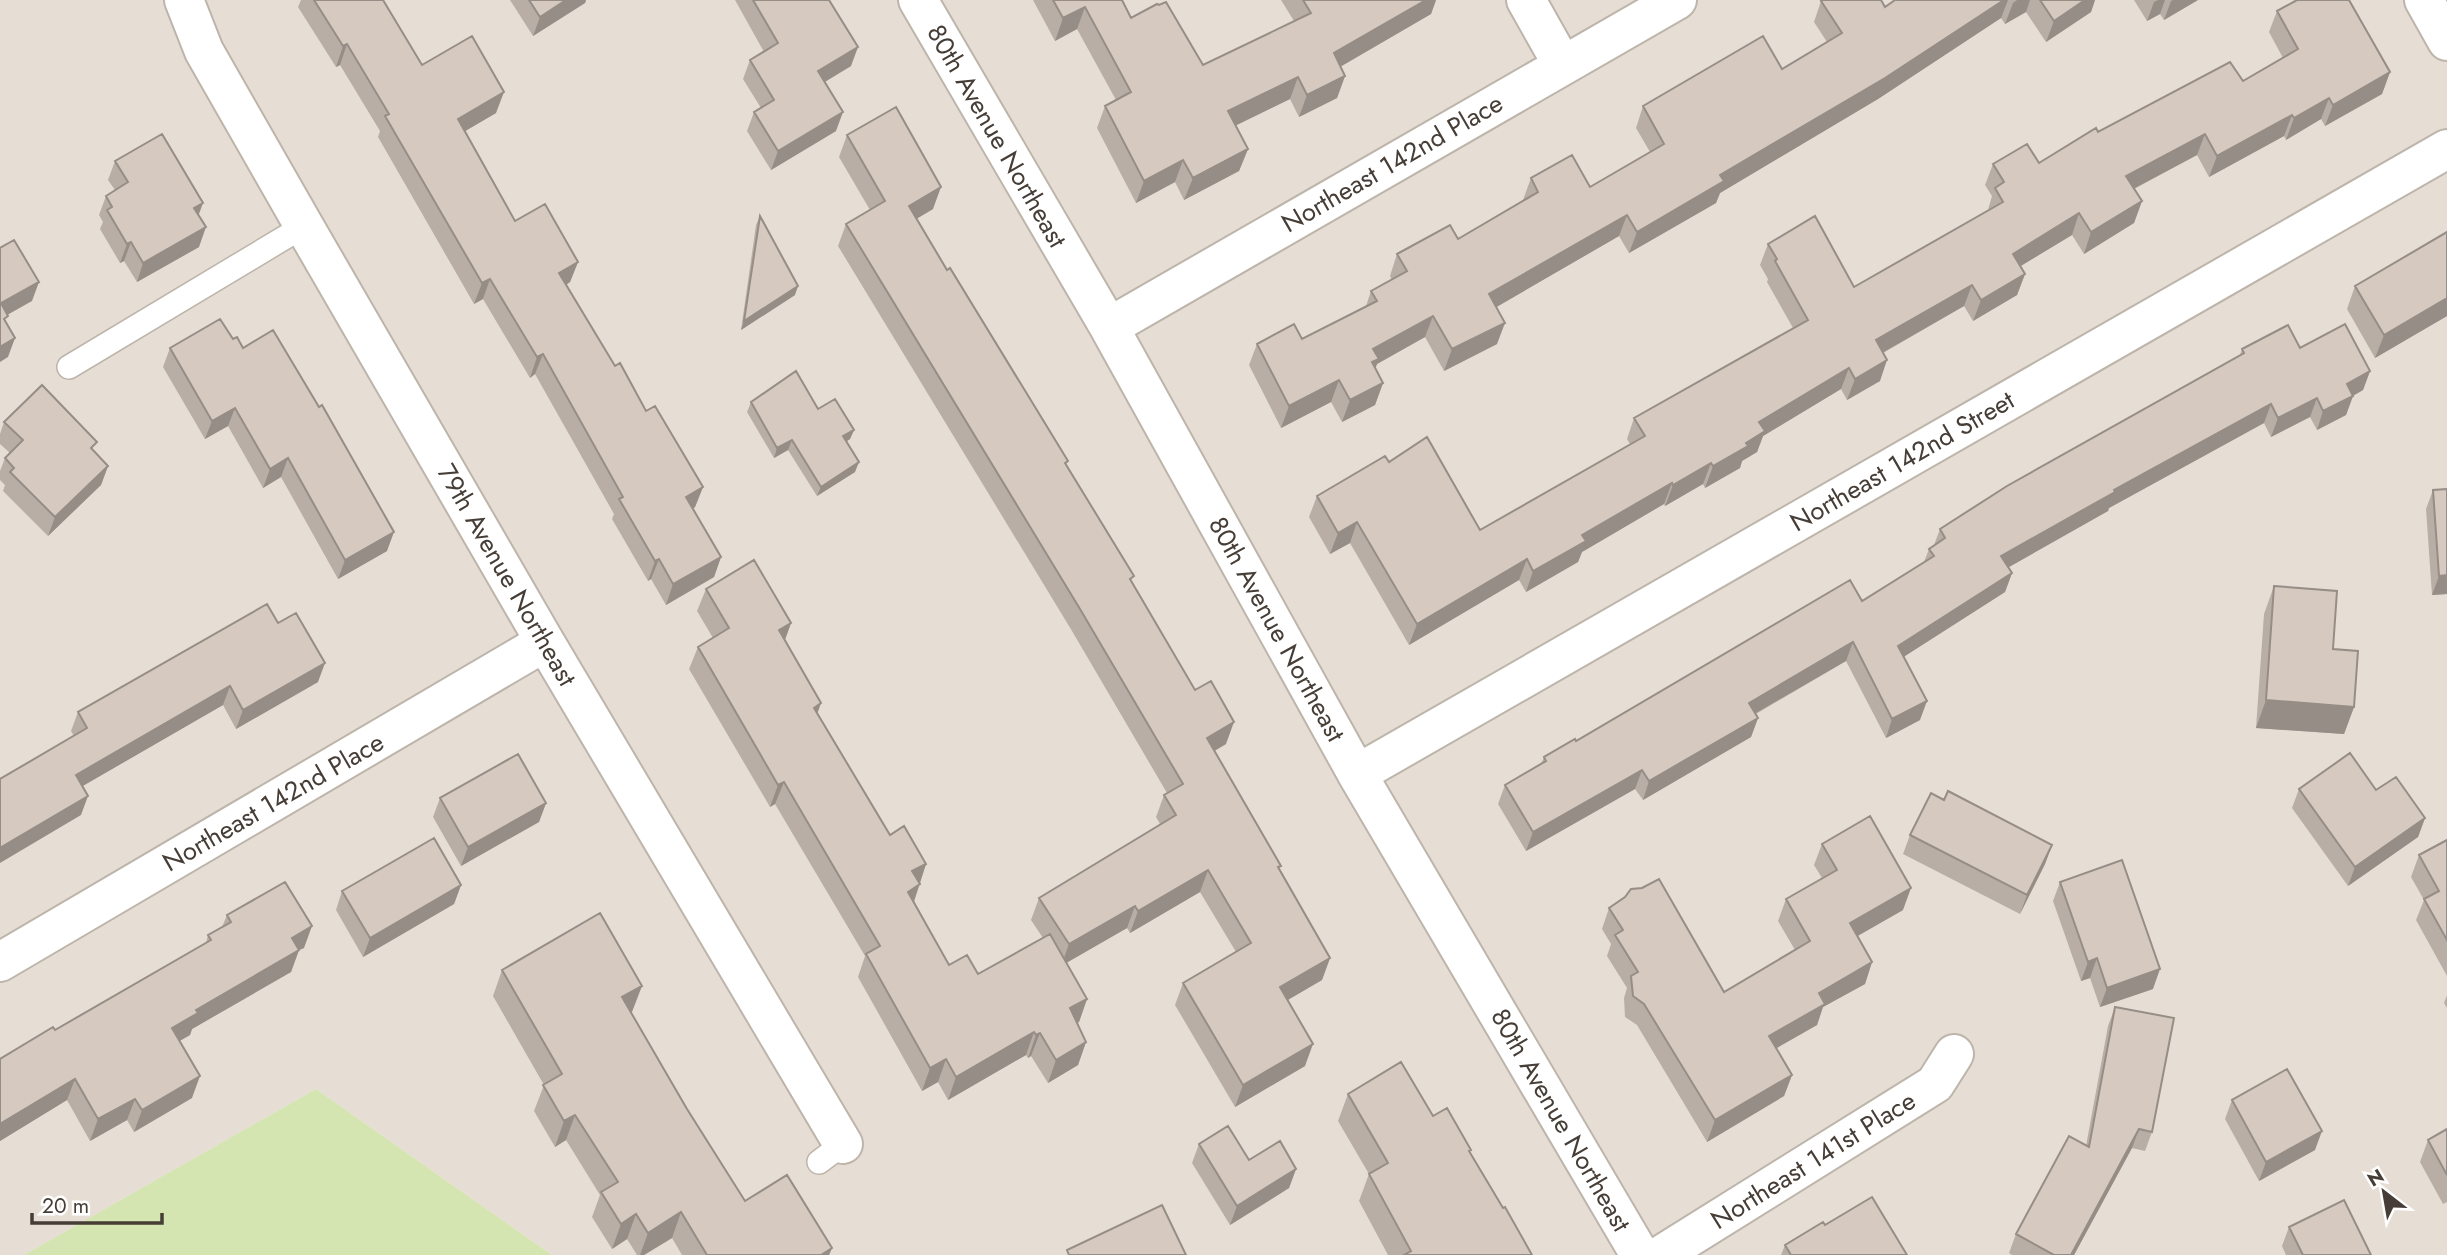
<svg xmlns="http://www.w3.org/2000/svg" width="2447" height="1255" viewBox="0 0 2447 1255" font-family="Jost,sans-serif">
<rect width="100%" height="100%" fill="#f2ede7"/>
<!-- residential -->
<path fill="#e6ded5" d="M 0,0 L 2447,0 L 2447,1255 L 552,1255 L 316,1089 L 24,1255 L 0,1255 Z"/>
<!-- green -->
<path fill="#d5e5b1" d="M 316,1089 L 552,1255 L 24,1255 Z"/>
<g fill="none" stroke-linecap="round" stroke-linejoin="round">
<defs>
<path id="service" d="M 69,367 L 304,226
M 819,1162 L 843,1144"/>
<path id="minor" d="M 184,0 L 204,51 L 304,226 L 545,642 L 843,1144
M 918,0 L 1109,327 L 1357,774 L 1640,1255
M 1526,0 L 1562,64
M 2424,0 L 2447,41
M 1109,327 L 1677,0
M 1357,774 L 2447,149
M 0,962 L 545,642
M 1661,1255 L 1935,1084 L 1954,1054"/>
</defs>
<!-- service casing -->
<use href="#service" stroke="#bdb4aa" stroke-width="26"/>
<!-- minor casing -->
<use href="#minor" stroke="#bdb4aa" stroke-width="42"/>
<!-- service -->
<use href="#service" stroke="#fff" stroke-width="23"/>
<!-- minor -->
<use href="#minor" stroke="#fff" stroke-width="38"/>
</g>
<!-- wall -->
<path fill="#b8aea5" d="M 301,0 L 383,0 L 422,65 L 496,113 L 465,131 L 515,221 L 578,262 L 570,282 L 566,285 L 615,366 L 646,411 L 703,487 L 695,507 L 693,509 L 721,557 L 714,577 L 666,605 L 651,579 L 648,581 L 612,519 L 614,514 L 535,374 L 530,378 L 483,299 L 474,304 L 378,137 L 380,131 L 340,65 L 336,67 L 298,7 Z
M 510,0 L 586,0 L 585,3 L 533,36 Z
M 735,0 L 829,0 L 851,66 L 825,82 L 836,131 L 771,170 L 747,131 L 754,112 L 761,108 L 743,79 L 750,60 L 764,52 Z
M 1033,0 L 1122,0 L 1131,18 L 1203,65 L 1294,21 L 1281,0 L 1436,0 L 1431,14 L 1340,67 L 1345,76 L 1337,98 L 1299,117 L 1290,99 L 1235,126 L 1248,149 L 1239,171 L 1184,200 L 1175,182 L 1136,203 L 1097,128 L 1105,106 L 1116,100 L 1077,29 L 1055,41 Z
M 1895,0 L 2095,0 L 2091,12 L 2046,42 L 2026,12 L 2005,24 L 2001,18 L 1878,99 L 1720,193 L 1716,203 L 1629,253 L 1619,236 L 1496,307 L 1497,344 L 1444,371 L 1425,337 L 1377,364 L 1375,368 L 1383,383 L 1375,405 L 1342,422 L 1331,402 L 1281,428 L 1249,365 L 1257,344 L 1302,339 L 1366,306 L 1371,291 L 1392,280 L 1390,276 L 1397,254 L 1458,239 L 1523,200 L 1531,178 L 1590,187 L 1650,152 L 1636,128 L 1643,106 L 1782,69 L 1827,42 L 1814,22 L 1821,1 L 1885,7 Z
M 2134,0 L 2198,0 L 2164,20 L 2160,14 L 2147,21 Z
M 2277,11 L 2390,72 L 2382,94 L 2325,126 L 2321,119 L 2286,140 L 2284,136 L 2209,177 L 2197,155 L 2134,189 L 2142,201 L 2134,223 L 2084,254 L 2072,235 L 2020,266 L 2025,274 L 2017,295 L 1973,321 L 1964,306 L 1883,353 L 1880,381 L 1847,400 L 1841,389 L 1763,436 L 1757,452 L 1742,461 L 1740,468 L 1705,488 L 1703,484 L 1665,506 L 1664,504 L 1582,552 L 1578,562 L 1526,592 L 1519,580 L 1409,645 L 1350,543 L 1330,554 L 1309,517 L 1317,496 L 1389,462 L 1480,530 L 1630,444 L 1627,439 L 1634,418 L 1793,328 L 1767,282 L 1768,279 L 1760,265 L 1768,244 L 1854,287 L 1988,210 L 1992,196 L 1985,185 L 1993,164 L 2039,163 L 2098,132 L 2243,81 L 2283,58 L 2269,32 Z
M 847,135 L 933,209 L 916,219 L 947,270 L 1068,461 L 1066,466 L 1132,583 L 1226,744 L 1214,751 L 1281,866 L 1279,870 L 1330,958 L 1322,980 L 1288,1000 L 1305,1066 L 1235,1107 L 1175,1005 L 1183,983 L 1236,952 L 1200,892 L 1130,933 L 1127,928 L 1066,963 L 1087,999 L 1079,1022 L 1077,1023 L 1086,1042 L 1078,1065 L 1048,1083 L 1031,1056 L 1028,1058 L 1026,1055 L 948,1100 L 938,1082 L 922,1091 L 858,977 L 865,956 L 775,804 L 770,807 L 689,669 L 698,647 L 713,638 L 697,611 L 706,589 L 791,623 L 785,640 L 818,714 L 890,835 L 926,864 L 914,902 L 949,965 L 978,974 L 1043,938 L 1031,920 L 1039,898 L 1160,824 L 1156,817 L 1164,795 L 1167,793 L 1072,631 L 838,246 L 846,224 L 870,210 L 839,157 Z
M 115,161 L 199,215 L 199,247 L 137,282 L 124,261 L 120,263 L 100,229 L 103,222 L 99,215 L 106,196 L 115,190 L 108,180 Z
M 760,216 L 795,295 L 741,330 L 756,225 Z
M 2447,232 L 2447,316 L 2375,358 L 2347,309 L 2355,286 Z
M 233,339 L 243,348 L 387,551 L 338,579 L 281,477 L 263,488 L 228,426 L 205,439 L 163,367 L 170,348 Z
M 2300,348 L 2370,371 L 2363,390 L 2353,396 L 2346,415 L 2317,430 L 2310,417 L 2271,437 L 2264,423 L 2109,508 L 2108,511 L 2008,567 L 2012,573 L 2005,592 L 1903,657 L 1920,720 L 1886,738 L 1846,661 L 1756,714 L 1758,718 L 1751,737 L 1643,800 L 1635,789 L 1526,851 L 1498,804 L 1505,785 L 1541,764 L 1544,757 L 1862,601 L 1924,562 L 1929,549 L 1934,545 L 1940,529 L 2240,355 L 2242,349 Z
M 751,402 L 818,409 L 854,430 L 850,439 L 846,442 L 855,472 L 817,496 L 788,450 L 774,458 L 747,412 Z
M 4,422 L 94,451 L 108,466 L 101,485 L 48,536 L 3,491 L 5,485 L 0,480 L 0,471 L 5,458 L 10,453 L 0,444 L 0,434 Z
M 2447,489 L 2447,594 L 2432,595 L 2426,509 L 2433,490 Z
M 2274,586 L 2354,707 L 2344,734 L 2256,728 L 2264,614 Z
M 278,623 L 318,682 L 236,729 L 223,705 L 82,786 L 81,815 L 74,736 L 71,731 L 78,712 Z
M 2299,789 L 2376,790 L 2425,818 L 2418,837 L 2348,886 L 2292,808 Z
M 440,798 L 546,803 L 539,822 L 461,866 L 433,817 Z
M 1944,800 L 2052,845 L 2045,864 L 2020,914 L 1903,854 L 1910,835 Z
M 2447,840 L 2447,976 L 2416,920 L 2424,900 L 2411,877 L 2419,855 Z
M 1822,844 L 1903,910 L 1857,936 L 1872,962 L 1865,984 L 1823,1007 L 1817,1025 L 1776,1048 L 1792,1075 L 1784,1096 L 1707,1142 L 1637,1025 L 1625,1017 L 1624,998 L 1627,988 L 1607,956 L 1611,944 L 1602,929 L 1609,908 L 1642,888 L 1724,992 L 1795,950 L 1778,921 L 1786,899 L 1822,878 L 1814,865 Z
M 2060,882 L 2153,989 L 2100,1007 L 2090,978 L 2081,981 L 2053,901 Z
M 461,885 L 454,904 L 363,957 L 336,910 L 342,891 Z
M 227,915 L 304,948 L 299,950 L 291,972 L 192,1029 L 190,1035 L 179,1041 L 192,1098 L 134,1132 L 127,1120 L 90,1141 L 67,1100 L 0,1141 L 0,1059 L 55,1030 L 206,943 L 208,935 L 222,927 Z
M 502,970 L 632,1012 L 631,1013 L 687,1109 L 745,1201 L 832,1248 L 829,1255 L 682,1255 L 672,1238 L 644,1255 L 637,1255 L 627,1239 L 612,1249 L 592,1217 L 600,1195 L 566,1140 L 555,1147 L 534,1111 L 544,1085 L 493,996 Z
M 2447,995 L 2447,1008 L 2444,1003 Z
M 2115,1007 L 2152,1132 L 2145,1151 L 2132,1148 L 2074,1255 L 2012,1255 L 2009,1253 L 2016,1234 L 2086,1146 L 2108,1026 Z
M 1348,1094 L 1433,1116 L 1471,1150 L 1470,1153 L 1532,1255 L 1388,1255 L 1359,1201 L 1369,1174 L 1338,1121 Z
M 2232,1100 L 2315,1150 L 2259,1181 L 2225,1119 Z
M 2447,1129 L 2447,1202 L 2443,1204 L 2420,1162 L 2428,1140 Z
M 1199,1144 L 1249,1160 L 1296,1169 L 1289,1188 L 1230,1225 L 1192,1163 Z
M 1825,1225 L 1907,1255 L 1781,1255 L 1785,1245 Z
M 2289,1227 L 2371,1255 L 2286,1255 L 2282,1246 Z"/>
<!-- shaded-wall -->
<path fill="#968d86" d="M 566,0 L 586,0 L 585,3 L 533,36 L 540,17 Z
M 1426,0 L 1436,0 L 1431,14 L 1326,75 L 1334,53 Z
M 2004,0 L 2008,0 L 2001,18 L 1878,99 L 1720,193 L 1716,203 L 1629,253 L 1637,232 L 1720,175 Z
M 2017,0 L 2030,0 L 2026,12 L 2005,24 L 2013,3 Z
M 2085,0 L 2095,0 L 2091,12 L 2046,42 L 2054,21 Z
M 2158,0 L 2165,0 L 2160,14 L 2147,21 L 2154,2 Z
M 2173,0 L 2198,0 L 2164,20 L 2171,1 Z
M 1085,7 L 1077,29 L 1055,41 L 1063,18 Z
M 347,44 L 340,65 L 336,67 L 343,46 Z
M 858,47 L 851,66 L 811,90 L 818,71 Z
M 2390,72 L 2382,94 L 2325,126 L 2333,105 Z
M 1345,76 L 1337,98 L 1299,117 L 1307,95 Z
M 1298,77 L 1290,99 L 1220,133 L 1228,111 Z
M 504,92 L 496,113 L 450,140 L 458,119 Z
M 2329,98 L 2321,119 L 2286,140 L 2294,118 Z
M 843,112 L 836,131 L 771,170 L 778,151 Z
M 2292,115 L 2284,136 L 2209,177 L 2217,156 Z
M 2205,134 L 2197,155 L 2118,197 L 2126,176 Z
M 1248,149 L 1239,171 L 1184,200 L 1193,178 Z
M 1183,160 L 1175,182 L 1136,203 L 1144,181 Z
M 941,187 L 933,209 L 901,228 L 909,206 Z
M 2142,201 L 2134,223 L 2084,254 L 2091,232 Z
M 203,203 L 196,222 L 194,208 Z
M 2079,213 L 2072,235 L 2006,275 L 2013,254 Z
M 1627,215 L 1619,236 L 1481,316 L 1489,294 Z
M 206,227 L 199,247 L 137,282 L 143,263 Z
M 131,242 L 124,261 L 120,263 L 127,244 Z
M 578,262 L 570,282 L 552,294 L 559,273 Z
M 2025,274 L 2017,295 L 1973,321 L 1981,300 Z
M 490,279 L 483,299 L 474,304 L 482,283 Z
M 39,282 L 32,301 L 0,319 L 1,303 Z
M 1972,285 L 1964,306 L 1868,361 L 1876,340 Z
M 798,286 L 795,295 L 741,330 L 744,321 Z
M 2447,298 L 2447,316 L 2375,358 L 2384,335 Z
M 1433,316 L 1425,337 L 1377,364 L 1371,380 L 1373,349 Z
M 1505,323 L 1497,344 L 1444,371 L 1452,349 Z
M 15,338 L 8,357 L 0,362 L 0,347 Z
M 543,354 L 535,374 L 530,378 L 537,357 Z
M 1887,360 L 1880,381 L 1847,400 L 1855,379 Z
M 1849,368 L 1841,389 L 1763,436 L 1757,452 L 1742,461 L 1740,468 L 1705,488 L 1713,466 L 1746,443 L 1759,422 Z
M 2370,371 L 2363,390 L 2340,403 L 2347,384 Z
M 1339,380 L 1331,402 L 1281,428 L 1289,406 Z
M 1383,383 L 1375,405 L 1342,422 L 1350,400 Z
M 2353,396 L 2346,415 L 2317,430 L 2323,411 Z
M 2317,398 L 2310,417 L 2271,437 L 2278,418 Z
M 2271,404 L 2264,423 L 2109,508 L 2108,511 L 1995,575 L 2001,556 L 2114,490 Z
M 235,408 L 228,426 L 205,439 L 212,421 Z
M 854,430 L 850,439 L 839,446 L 843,436 Z
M 792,440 L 788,450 L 774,458 L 777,448 Z
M 288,458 L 281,477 L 263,488 L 270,469 Z
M 859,462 L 855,472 L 817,496 L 821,487 Z
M 1711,463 L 1703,484 L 1665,506 L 1673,485 Z
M 108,466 L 101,485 L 48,536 L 55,517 Z
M 1672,483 L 1664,504 L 1582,552 L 1578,562 L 1526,592 L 1533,571 L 1582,535 Z
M 703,487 L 695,507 L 678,517 L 686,497 Z
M 1357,522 L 1350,543 L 1330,554 L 1338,533 Z
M 394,532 L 387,551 L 338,579 L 345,560 Z
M 721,557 L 714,577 L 666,605 L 673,584 Z
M 659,559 L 651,579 L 648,581 L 655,561 Z
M 1527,559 L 1519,580 L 1409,645 L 1417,624 Z
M 2012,573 L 2005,592 L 1891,665 L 1898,646 Z
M 2447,575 L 2447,594 L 2432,595 L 2439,576 Z
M 791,623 L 783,645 L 779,630 Z
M 1853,642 L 1846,661 L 1742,721 L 1749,703 Z
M 325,663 L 318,682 L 236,729 L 243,710 Z
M 230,686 L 223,705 L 69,794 L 76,775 Z
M 2266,700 L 2354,707 L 2344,734 L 2256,728 Z
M 1927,701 L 1920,720 L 1886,738 L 1892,719 Z
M 821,703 L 813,726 L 814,708 Z
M 1758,718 L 1751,737 L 1643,800 L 1649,781 Z
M 1234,722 L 1226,744 L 1199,760 L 1207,738 Z
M 1642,770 L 1635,789 L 1526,851 L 1533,832 Z
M 784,782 L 775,804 L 770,807 L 778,785 Z
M 88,796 L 81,815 L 0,863 L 0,848 Z
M 546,803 L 539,822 L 461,866 L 468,847 Z
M 2425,818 L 2418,837 L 2348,886 L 2355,867 Z
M 2052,845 L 2045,864 L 2020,914 L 2027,895 Z
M 926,864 L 912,907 L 899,914 L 912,871 Z
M 1208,870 L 1200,892 L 1130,933 L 1138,911 Z
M 461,885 L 454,904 L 363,957 L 370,938 Z
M 1911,888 L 1903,910 L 1842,945 L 1850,923 Z
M 1135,906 L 1127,928 L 1061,966 L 1069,944 Z
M 312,926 L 304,948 L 299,950 L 291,972 L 192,1029 L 190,1035 L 164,1050 L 172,1028 L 292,938 Z
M 1330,958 L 1322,980 L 1272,1009 L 1280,987 Z
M 2097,958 L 2090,978 L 2081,981 L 2088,962 Z
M 1872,962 L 1865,984 L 1823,1007 L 1817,1025 L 1761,1057 L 1769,1036 L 1819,993 Z
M 2160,969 L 2153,989 L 2100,1007 L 2107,988 Z
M 642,986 L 632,1012 L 613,1023 L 622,997 Z
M 1087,999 L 1079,1022 L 1062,1031 L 1070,1008 Z
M 1034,1032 L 1026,1055 L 948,1100 L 956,1077 Z
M 1040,1033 L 1031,1056 L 1028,1058 L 1036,1035 Z
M 1086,1042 L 1078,1065 L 1048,1083 L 1056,1060 Z
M 1313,1044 L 1305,1066 L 1235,1107 L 1243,1085 Z
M 946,1059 L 938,1082 L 922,1091 L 930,1068 Z
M 1792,1075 L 1784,1096 L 1707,1142 L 1715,1120 Z
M 200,1076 L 192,1098 L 134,1132 L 142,1110 Z
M 75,1079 L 67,1100 L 0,1141 L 0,1124 Z
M 135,1099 L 127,1120 L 90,1141 L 98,1119 Z
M 575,1115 L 566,1140 L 555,1147 L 564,1121 Z
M 2139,1129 L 2132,1148 L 2074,1255 L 2071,1255 Z
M 2322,1131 L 2315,1150 L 2259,1181 L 2266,1162 Z
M 1296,1169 L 1289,1188 L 1230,1225 L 1237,1206 Z
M 681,1212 L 672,1238 L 644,1255 L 640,1255 L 648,1233 Z
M 636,1214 L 627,1239 L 612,1249 L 621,1224 Z
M 832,1248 L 829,1255 L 821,1255 Z"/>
<!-- building -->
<path fill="#d6cac0" stroke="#968d86" stroke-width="2" d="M 314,0 L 383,0 L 422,65 L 472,36 L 504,92 L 458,119 L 515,221 L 545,204 L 578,262 L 559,273 L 615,366 L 620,363 L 646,411 L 655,406 L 703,487 L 686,497 L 721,557 L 673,584 L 659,559 L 655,561 L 619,499 L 623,497 L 543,354 L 537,357 L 490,279 L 482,283 L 385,116 L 389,114 L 347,44 L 343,46 Z
M 529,0 L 566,0 L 540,17 Z
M 753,0 L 829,0 L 858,47 L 818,71 L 843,112 L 778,151 L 754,112 L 774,100 L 750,60 L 778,43 Z
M 1053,0 L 1122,0 L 1131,18 L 1157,4 L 1159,5 L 1166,2 L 1203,65 L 1311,13 L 1303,0 L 1426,0 L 1334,53 L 1345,76 L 1307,95 L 1298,77 L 1228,111 L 1248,149 L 1193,178 L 1183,160 L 1144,181 L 1105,106 L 1131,92 L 1085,7 L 1063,18 Z
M 1823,0 L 1881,0 L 1885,7 L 1895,0 L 2004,0 L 1885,78 L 1720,175 L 1724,181 L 1637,232 L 1627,215 L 1489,294 L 1505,323 L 1452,349 L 1433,316 L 1373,349 L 1379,359 L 1372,362 L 1383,383 L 1350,400 L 1339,380 L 1289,406 L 1257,344 L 1294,324 L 1302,339 L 1377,301 L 1371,291 L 1407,271 L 1397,254 L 1450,225 L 1458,239 L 1538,192 L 1531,178 L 1572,155 L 1590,187 L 1664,144 L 1643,106 L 1763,36 L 1782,69 L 1842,33 L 1821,1 Z
M 2040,0 L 2085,0 L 2054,21 Z
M 2297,0 L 2349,0 L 2390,72 L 2333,105 L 2329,98 L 2294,118 L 2292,115 L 2217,156 L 2205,134 L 2126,176 L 2142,201 L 2091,232 L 2079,213 L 2013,254 L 2025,274 L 1981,300 L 1972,285 L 1876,340 L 1887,360 L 1855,379 L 1849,368 L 1759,422 L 1765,431 L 1746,443 L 1748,446 L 1713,466 L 1711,463 L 1673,485 L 1672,483 L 1582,535 L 1586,541 L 1533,571 L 1527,559 L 1417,624 L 1357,522 L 1338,533 L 1317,496 L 1385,456 L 1389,462 L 1427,437 L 1480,530 L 1645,436 L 1634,418 L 1808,320 L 1775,261 L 1777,259 L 1768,244 L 1815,216 L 1854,287 L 2003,202 L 1995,188 L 2004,182 L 1993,164 L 2027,144 L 2039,163 L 2096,128 L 2098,132 L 2230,62 L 2243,81 L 2298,49 L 2277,11 Z
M 896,107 L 941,187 L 909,206 L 947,270 L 950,268 L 1068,461 L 1065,463 L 1134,576 L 1130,579 L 1195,690 L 1211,681 L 1234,722 L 1207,738 L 1281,866 L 1278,867 L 1330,958 L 1280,987 L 1313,1044 L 1243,1085 L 1183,983 L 1251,943 L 1208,870 L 1138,911 L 1135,906 L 1069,944 L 1039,898 L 1176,815 L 1164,795 L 1183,784 L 1080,609 L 846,224 L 885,201 L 847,135 Z
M 162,134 L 203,203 L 194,208 L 206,227 L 143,263 L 131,242 L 127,244 L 107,210 L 112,207 L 106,196 L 128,182 L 115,161 Z
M 760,216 L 798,286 L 744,321 Z
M 2447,232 L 2447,298 L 2384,335 L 2355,286 Z
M 14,240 L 39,282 L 1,303 L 8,316 L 4,319 L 15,338 L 0,347 L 0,248 Z
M 220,319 L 233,339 L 237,337 L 243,348 L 273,330 L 319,407 L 322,405 L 394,532 L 345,560 L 288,458 L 270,469 L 235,408 L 212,421 L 170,348 Z
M 2345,324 L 2370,371 L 2347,384 L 2353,396 L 2323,411 L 2317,398 L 2278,418 L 2271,404 L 2114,490 L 2115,492 L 2001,556 L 2012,573 L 1898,646 L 1927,701 L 1892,719 L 1853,642 L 1749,703 L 1758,718 L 1649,781 L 1642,770 L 1533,832 L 1505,785 L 1546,761 L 1544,757 L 1575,739 L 1576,741 L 1850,580 L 1862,601 L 1934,556 L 1929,549 L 1945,538 L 1940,529 L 2007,486 L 2244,353 L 2242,349 L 2288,325 L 2300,348 Z
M 796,371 L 818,409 L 835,399 L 854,430 L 843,436 L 859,462 L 821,487 L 792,440 L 777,448 L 751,402 Z
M 42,385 L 97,442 L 91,448 L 108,466 L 55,517 L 10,472 L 14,468 L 5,458 L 23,440 L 4,422 Z
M 2447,489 L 2447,575 L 2439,576 L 2433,490 Z
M 754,560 L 791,623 L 779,630 L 821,703 L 814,708 L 890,835 L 904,826 L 926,864 L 912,871 L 920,884 L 908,892 L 949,965 L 967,955 L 978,974 L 1050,934 L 1087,999 L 1070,1008 L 1086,1042 L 1056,1060 L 1040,1033 L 1036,1035 L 1034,1032 L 956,1077 L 946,1059 L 930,1068 L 866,954 L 880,946 L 784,782 L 778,785 L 698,647 L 729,628 L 706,589 Z
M 2274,586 L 2337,591 L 2333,649 L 2358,651 L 2354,707 L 2266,700 Z
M 267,604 L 278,623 L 296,613 L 325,663 L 243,710 L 230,686 L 76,775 L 88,796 L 0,848 L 0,779 L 87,728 L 78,712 Z
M 2350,753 L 2376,790 L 2396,777 L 2425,818 L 2355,867 L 2299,789 Z
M 518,754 L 546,803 L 468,847 L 440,798 Z
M 1948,791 L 2052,845 L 2027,895 L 1910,835 L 1931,793 L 1944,800 Z
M 1870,816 L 1911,888 L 1850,923 L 1872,962 L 1819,993 L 1825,1004 L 1769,1036 L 1792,1075 L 1715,1120 L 1644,1004 L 1633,996 L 1631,976 L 1638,972 L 1615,935 L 1623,930 L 1609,908 L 1625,897 L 1631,889 L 1642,888 L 1659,879 L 1724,992 L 1810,941 L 1786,899 L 1837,870 L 1822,844 Z
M 434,838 L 461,885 L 370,938 L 342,891 Z
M 2447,840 L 2447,940 L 2424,899 L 2439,891 L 2419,855 Z
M 2122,860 L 2160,969 L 2107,988 L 2097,958 L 2088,962 L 2060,882 Z
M 285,882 L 312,926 L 292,938 L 299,950 L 196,1010 L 198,1013 L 172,1028 L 200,1076 L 142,1110 L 135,1099 L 98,1119 L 75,1079 L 0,1124 L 0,1059 L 53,1027 L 55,1030 L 211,940 L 208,935 L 231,922 L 227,915 Z
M 600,913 L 642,986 L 622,997 L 687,1109 L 745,1201 L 787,1175 L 832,1248 L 821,1255 L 707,1255 L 681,1212 L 648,1233 L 636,1214 L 621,1224 L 601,1192 L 618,1182 L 575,1115 L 564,1121 L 543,1085 L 562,1074 L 502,970 Z
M 2115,1007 L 2174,1018 L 2152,1132 L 2139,1129 L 2071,1255 L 2054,1255 L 2016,1234 L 2069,1136 L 2089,1147 Z
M 1401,1062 L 1433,1116 L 1447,1108 L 1471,1150 L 1469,1151 L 1503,1208 L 1505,1207 L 1532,1255 L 1404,1255 L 1411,1251 L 1369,1174 L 1388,1163 L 1348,1094 Z
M 2287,1069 L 2322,1131 L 2266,1162 L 2232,1100 Z
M 1228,1126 L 1249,1160 L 1280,1141 L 1296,1169 L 1237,1206 L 1199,1144 Z
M 2447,1129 L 2447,1175 L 2428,1140 Z
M 1872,1197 L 1907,1255 L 1791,1255 L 1785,1245 L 1823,1222 L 1825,1225 Z
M 2344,1200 L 2371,1255 L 2303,1255 L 2289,1227 Z
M 1162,1205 L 1186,1255 L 1069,1255 L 1067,1250 Z"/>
<g text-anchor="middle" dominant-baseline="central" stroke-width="5" stroke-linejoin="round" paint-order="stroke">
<!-- street labels -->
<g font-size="26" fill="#453d36" stroke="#fff">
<text transform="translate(997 136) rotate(60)">80th Avenue Northeast</text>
<text transform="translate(1392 163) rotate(-30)">Northeast 142nd Place</text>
<text transform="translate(1902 461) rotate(-30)">Northeast 142nd Street</text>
<text transform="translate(507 575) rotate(60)">79th Avenue Northeast</text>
<text transform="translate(1277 629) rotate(61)">80th Avenue Northeast</text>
<text transform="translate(273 802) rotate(-30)">Northeast 142nd Place</text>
<text transform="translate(1561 1120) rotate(60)">80th Avenue Northeast</text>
<text transform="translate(1813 1160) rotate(-32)">Northeast 141st Place</text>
</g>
</g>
<!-- north arrow -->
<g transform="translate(2384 1192) rotate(329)" stroke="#ffffff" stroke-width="5" paint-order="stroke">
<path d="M0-5L12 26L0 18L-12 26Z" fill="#453d36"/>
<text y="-10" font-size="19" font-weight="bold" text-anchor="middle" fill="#453d36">N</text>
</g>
<!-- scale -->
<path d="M32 1213v10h130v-10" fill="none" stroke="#453d36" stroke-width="3.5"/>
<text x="42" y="1213" font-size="21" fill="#453d36" stroke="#ffffff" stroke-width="5" paint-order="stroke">20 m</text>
</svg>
